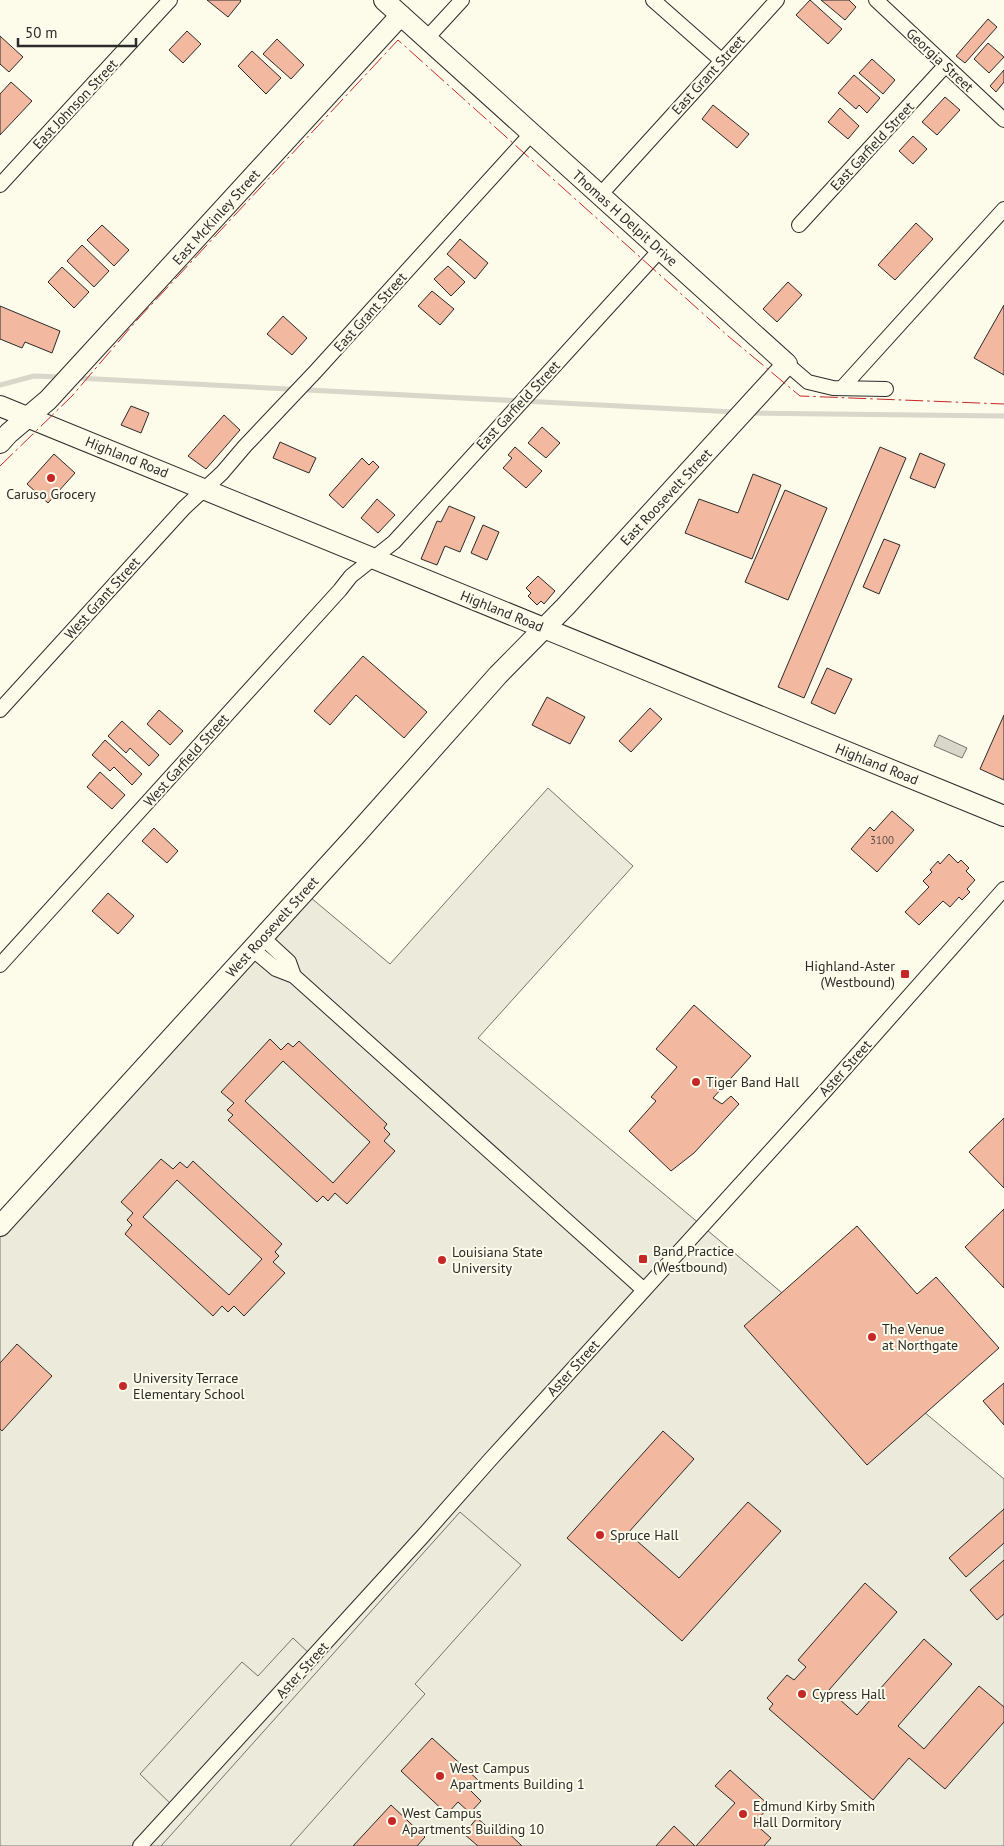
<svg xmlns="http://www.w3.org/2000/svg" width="1004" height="1846" viewBox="0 0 1004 1846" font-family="'PT Sans',sans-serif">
<rect width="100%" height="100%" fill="#fdfbea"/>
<!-- green -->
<path fill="#ecebdb" stroke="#74746e" d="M 548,788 L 633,866 L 478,1038 L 1004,1479 L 1004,1846 L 0,1846 L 0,1225 L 304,892 L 390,964 Z"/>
<!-- parking -->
<path fill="#eceadb" stroke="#74746e" d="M 460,1512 L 521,1565 L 415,1684 L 425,1694 L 290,1846 L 161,1846 Z
M 293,1638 L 313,1657 L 175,1808 L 140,1774 L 242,1662 L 258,1676 Z"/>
<!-- water -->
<path fill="#d8d7c9" stroke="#74746e" d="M 939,735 L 967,748 L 962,758 L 934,746 Z"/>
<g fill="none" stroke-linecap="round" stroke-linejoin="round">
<!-- stream -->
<path stroke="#d8d7c9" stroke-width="5" d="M 77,378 L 735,412
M 0,385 L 34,376 L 61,377
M 751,413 L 1004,416"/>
</g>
<!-- building -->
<path fill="#f2b8a0" stroke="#2b2b2b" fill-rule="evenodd" d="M 207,0 L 240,0 L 241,1 L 228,17 Z
M 810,0 L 842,29 L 828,44 L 796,15 Z
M 821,0 L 849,0 L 856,7 L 845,20 Z
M 988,19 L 997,27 L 965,63 L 956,56 Z
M 187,31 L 201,44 L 183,63 L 169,50 Z
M 0,36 L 23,57 L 9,72 L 0,64 Z
M 277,39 L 304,65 L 291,79 L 263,54 Z
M 988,43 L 1004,57 L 989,73 L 974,59 Z
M 252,51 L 281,78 L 266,94 L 238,66 Z
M 872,59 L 895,80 L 883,94 L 859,73 Z
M 1004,70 L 1004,82 L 996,92 L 990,86 Z
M 854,75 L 880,98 L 867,113 L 859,105 L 856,109 L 838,93 Z
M 11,82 L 32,101 L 0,135 L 0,94 Z
M 945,97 L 960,110 L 937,135 L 922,122 Z
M 713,105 L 749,134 L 737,148 L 702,119 Z
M 840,108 L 859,126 L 848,139 L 828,122 Z
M 913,136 L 927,149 L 913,164 L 899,151 Z
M 916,223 L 933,239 L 895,280 L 878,265 Z
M 102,225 L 129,250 L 114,266 L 87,240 Z
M 460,239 L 488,263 L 475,279 L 447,254 Z
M 82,245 L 109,271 L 94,287 L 67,261 Z
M 448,266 L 465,282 L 451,296 L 434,279 Z
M 62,267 L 89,292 L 74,308 L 48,282 Z
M 788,282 L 802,295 L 777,322 L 763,309 Z
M 432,291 L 454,309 L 440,325 L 418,306 Z
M 1004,305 L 1004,375 L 974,358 Z
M 0,306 L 60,331 L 52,353 L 25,342 L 22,348 L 0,339 Z
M 283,316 L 307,338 L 292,355 L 267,334 Z
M 131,406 L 149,413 L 141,433 L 121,425 Z
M 224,415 L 240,430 L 206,469 L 188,456 Z
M 542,427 L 560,443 L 546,458 L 528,443 Z
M 280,442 L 316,458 L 309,473 L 273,458 Z
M 515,447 L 542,471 L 526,488 L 503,468 L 512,458 L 508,455 Z
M 880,447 L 906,458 L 804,698 L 778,687 Z
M 920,453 L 945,464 L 935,488 L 910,478 Z
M 54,454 L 75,473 L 48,503 L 27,484 Z
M 362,458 L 369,465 L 373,461 L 379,467 L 343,508 L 329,495 Z
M 753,474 L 781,485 L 752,559 L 685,533 L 699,499 L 738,513 Z
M 785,490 L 827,508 L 788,600 L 745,582 Z
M 377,499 L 395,515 L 378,533 L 361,518 Z
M 449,506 L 475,517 L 460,552 L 445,546 L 437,565 L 421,559 L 437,521 L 441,522 Z
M 483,525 L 499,532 L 487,560 L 471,553 Z
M 884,539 L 900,545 L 879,594 L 863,587 Z
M 538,576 L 555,591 L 544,604 L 541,601 L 537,605 L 528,596 L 531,593 L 526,588 Z
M 363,656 L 427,712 L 404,738 L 356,695 L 330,725 L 314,711 Z
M 827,668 L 852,679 L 835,714 L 811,703 Z
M 547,697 L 585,717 L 570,744 L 532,725 Z
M 650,708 L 662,719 L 631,752 L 619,741 Z
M 159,710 L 183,731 L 170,745 L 147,724 Z
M 1004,715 L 1004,780 L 980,769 Z
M 122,721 L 159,755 L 149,766 L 130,748 L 126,753 L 108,736 Z
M 105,740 L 142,774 L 132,785 L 114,767 L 110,771 L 92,755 Z
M 100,772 L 125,795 L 112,809 L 87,787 Z
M 892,811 L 914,830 L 877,872 L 851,849 L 870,827 L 874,831 Z
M 154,828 L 178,851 L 167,863 L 142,841 Z
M 949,854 L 958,863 L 961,860 L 969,868 L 966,871 L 975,880 L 967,889 L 970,892 L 962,900 L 959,897 L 950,907 L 943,901 L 919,925 L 905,912 L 929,887 L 923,881 L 932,872 L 930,870 L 938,861 L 940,864 Z
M 108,893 L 134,916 L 118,934 L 92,911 Z
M 694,1005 L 751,1056 L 713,1098 L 722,1104 L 731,1096 L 739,1104 L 694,1153 L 671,1171 L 629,1131 L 656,1101 L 651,1097 L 677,1067 L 656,1049 Z
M 270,1039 L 281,1050 L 288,1043 L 293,1047 L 299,1041 L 387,1124 L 384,1128 L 390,1134 L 384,1141 L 395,1151 L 347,1204 L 335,1193 L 328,1201 L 323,1196 L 317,1202 L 228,1120 L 233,1115 L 227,1110 L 234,1103 L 221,1092 ZM 283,1061 L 370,1142 L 333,1183 L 245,1101 Z
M 1004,1118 L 1004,1188 L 969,1152 Z
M 161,1159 L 173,1169 L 180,1162 L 187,1168 L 193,1161 L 282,1244 L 275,1252 L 279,1256 L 273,1262 L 285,1273 L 244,1316 L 234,1306 L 228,1312 L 222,1306 L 213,1316 L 125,1234 L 132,1225 L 127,1220 L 133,1213 L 121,1202 ZM 177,1180 L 262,1259 L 229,1295 L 143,1217 Z
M 1004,1209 L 1004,1288 L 965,1247 Z
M 857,1226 L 917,1294 L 936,1277 L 999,1348 L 867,1465 L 744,1326 Z
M 17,1344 L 52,1376 L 2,1431 L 0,1429 L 0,1363 Z
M 1004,1383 L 1004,1425 L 983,1401 Z
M 663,1431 L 694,1459 L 628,1533 L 679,1578 L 748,1502 L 781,1531 L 682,1641 L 567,1538 Z
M 1004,1509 L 1004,1543 L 966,1577 L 949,1558 Z
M 1004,1560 L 1004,1614 L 997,1620 L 970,1590 Z
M 865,1583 L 897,1612 L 829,1690 L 857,1715 L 924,1639 L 952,1664 L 898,1726 L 924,1749 L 979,1686 L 1004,1707 L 1004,1722 L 945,1789 L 909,1758 L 873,1800 L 769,1709 L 773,1704 L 767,1698 L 787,1675 L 794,1680 L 806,1667 L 798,1660 Z
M 432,1738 L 478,1780 L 470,1790 L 481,1801 L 470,1813 L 458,1802 L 447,1814 L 401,1771 Z
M 730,1770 L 770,1806 L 754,1823 L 771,1838 L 764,1846 L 696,1846 L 735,1803 L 715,1786 Z
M 391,1805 L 425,1837 L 417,1846 L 353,1846 Z
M 477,1818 L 492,1831 L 499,1824 L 522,1846 L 478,1846 L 464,1834 Z
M 674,1826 L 695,1846 L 656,1846 Z"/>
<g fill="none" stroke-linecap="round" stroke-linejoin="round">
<defs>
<path id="street" d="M 653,0 L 721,60
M 876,0 L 1004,120
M 427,38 L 462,0
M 0,185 L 170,0
M 600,195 L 777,0
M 799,225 L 945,66
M 787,364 L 808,382 L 833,388 L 886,389
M 842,388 L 1004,209
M 0,710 L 184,508 L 222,473 L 245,446 L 316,371 L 532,133
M 263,938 L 289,962 L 294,976
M 252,949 L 276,969 L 294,976 L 644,1290
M 0,965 L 340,590 L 351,576 L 394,542 L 660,250
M 140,1846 L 422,1537 L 489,1461 L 824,1092 L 1004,889"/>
<path id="secondary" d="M 0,406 L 1004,816
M 0,443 L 9,433 L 48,400 L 401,15
M 0,1226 L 355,836 L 498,675 L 565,607 L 787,364 L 384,0"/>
</defs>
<!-- street casing -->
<use href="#street" stroke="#2b2b2b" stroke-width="16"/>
<!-- secondary casing -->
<use href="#secondary" stroke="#2b2b2b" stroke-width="22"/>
<!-- street -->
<use href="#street" stroke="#fdfbea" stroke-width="14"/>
<!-- secondary -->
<use href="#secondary" stroke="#fdfbea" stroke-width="20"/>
<!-- power -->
<path stroke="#c62828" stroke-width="1" stroke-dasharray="18 4 2.5 4" stroke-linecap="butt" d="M 0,466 L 72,396 L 137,320 L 398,40 L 728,336 L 800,396 L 1004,404"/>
</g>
<!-- markers -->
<g fill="#c62828" stroke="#fdfbea" stroke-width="2">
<circle cx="51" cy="478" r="5"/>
<rect x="900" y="969" width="10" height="10" rx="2.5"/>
<circle cx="696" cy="1082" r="5"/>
<rect x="638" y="1254" width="10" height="10" rx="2.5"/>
<circle cx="442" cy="1260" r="5"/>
<circle cx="872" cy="1337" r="5"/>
<circle cx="123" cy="1386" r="5"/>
<circle cx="600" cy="1535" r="5"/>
<circle cx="802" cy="1694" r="5"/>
<circle cx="440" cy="1776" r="5"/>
<circle cx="743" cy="1814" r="5"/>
<circle cx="392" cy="1821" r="5"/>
</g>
<g text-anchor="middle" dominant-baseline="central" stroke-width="4" stroke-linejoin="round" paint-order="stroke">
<!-- number labels -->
<g font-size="11" fill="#5d4e48">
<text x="882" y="840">3100</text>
</g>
<!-- street labels -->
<g font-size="14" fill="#2b2b2b" stroke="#fdfbea">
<text transform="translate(940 60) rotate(43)">Georgia Street</text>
<text transform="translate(708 75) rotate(-48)">East Grant Street</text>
<text transform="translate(75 104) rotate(-47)">East Johnson Street</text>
<text transform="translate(872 146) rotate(-47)">East Garfield Street</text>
<text transform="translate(216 217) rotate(-48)">East McKinley Street</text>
<text transform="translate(625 218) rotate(42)">Thomas H Delpit Drive</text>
<text transform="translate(370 312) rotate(-48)">East Grant Street</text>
<text transform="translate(518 405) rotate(-47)">East Garfield Street</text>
<text transform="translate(127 457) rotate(22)">Highland Road</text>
<text transform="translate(666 497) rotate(-47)">East Roosevelt Street</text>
<text transform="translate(102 598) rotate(-48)">West Grant Street</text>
<text transform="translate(502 611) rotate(22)">Highland Road</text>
<text transform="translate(186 760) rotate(-48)">West Garfield Street</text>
<text transform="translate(877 764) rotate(22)">Highland Road</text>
<text transform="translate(272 927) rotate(-48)">West Roosevelt Street</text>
<text transform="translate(845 1068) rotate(-48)">Aster Street</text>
<text transform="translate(573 1368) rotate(-48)">Aster Street</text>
<text transform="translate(302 1670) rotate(-48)">Aster Street</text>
</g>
<!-- poi labels -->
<g font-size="14" fill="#2b2b2b" stroke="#fdfbea" text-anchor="start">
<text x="51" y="494" text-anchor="middle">Caruso Grocery</text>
<text x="895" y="966" text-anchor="end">Highland-Aster<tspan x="895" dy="16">(Westbound)</tspan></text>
<text x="706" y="1082">Tiger Band Hall</text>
<text x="653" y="1251">Band Practice<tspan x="653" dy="16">(Westbound)</tspan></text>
<text x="452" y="1252">Louisiana State<tspan x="452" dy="16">University</tspan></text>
<text x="882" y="1329">The Venue<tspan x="882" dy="16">at Northgate</tspan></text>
<text x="133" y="1378">University Terrace<tspan x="133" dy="16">Elementary School</tspan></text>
<text x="610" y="1535">Spruce Hall</text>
<text x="812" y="1694">Cypress Hall</text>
<text x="450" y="1768">West Campus<tspan x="450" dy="16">Apartments Building 1</tspan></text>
<text x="753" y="1806">Edmund Kirby Smith<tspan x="753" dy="16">Hall Dormitory</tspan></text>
<text x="402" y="1813">West Campus<tspan x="402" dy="16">Apartments Building 10</tspan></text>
</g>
</g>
<!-- scale -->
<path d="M18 38v8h118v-8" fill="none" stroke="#2b2b2b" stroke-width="2.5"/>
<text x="25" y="38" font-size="15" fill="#2b2b2b" stroke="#fdfbea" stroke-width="4" paint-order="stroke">50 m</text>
</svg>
